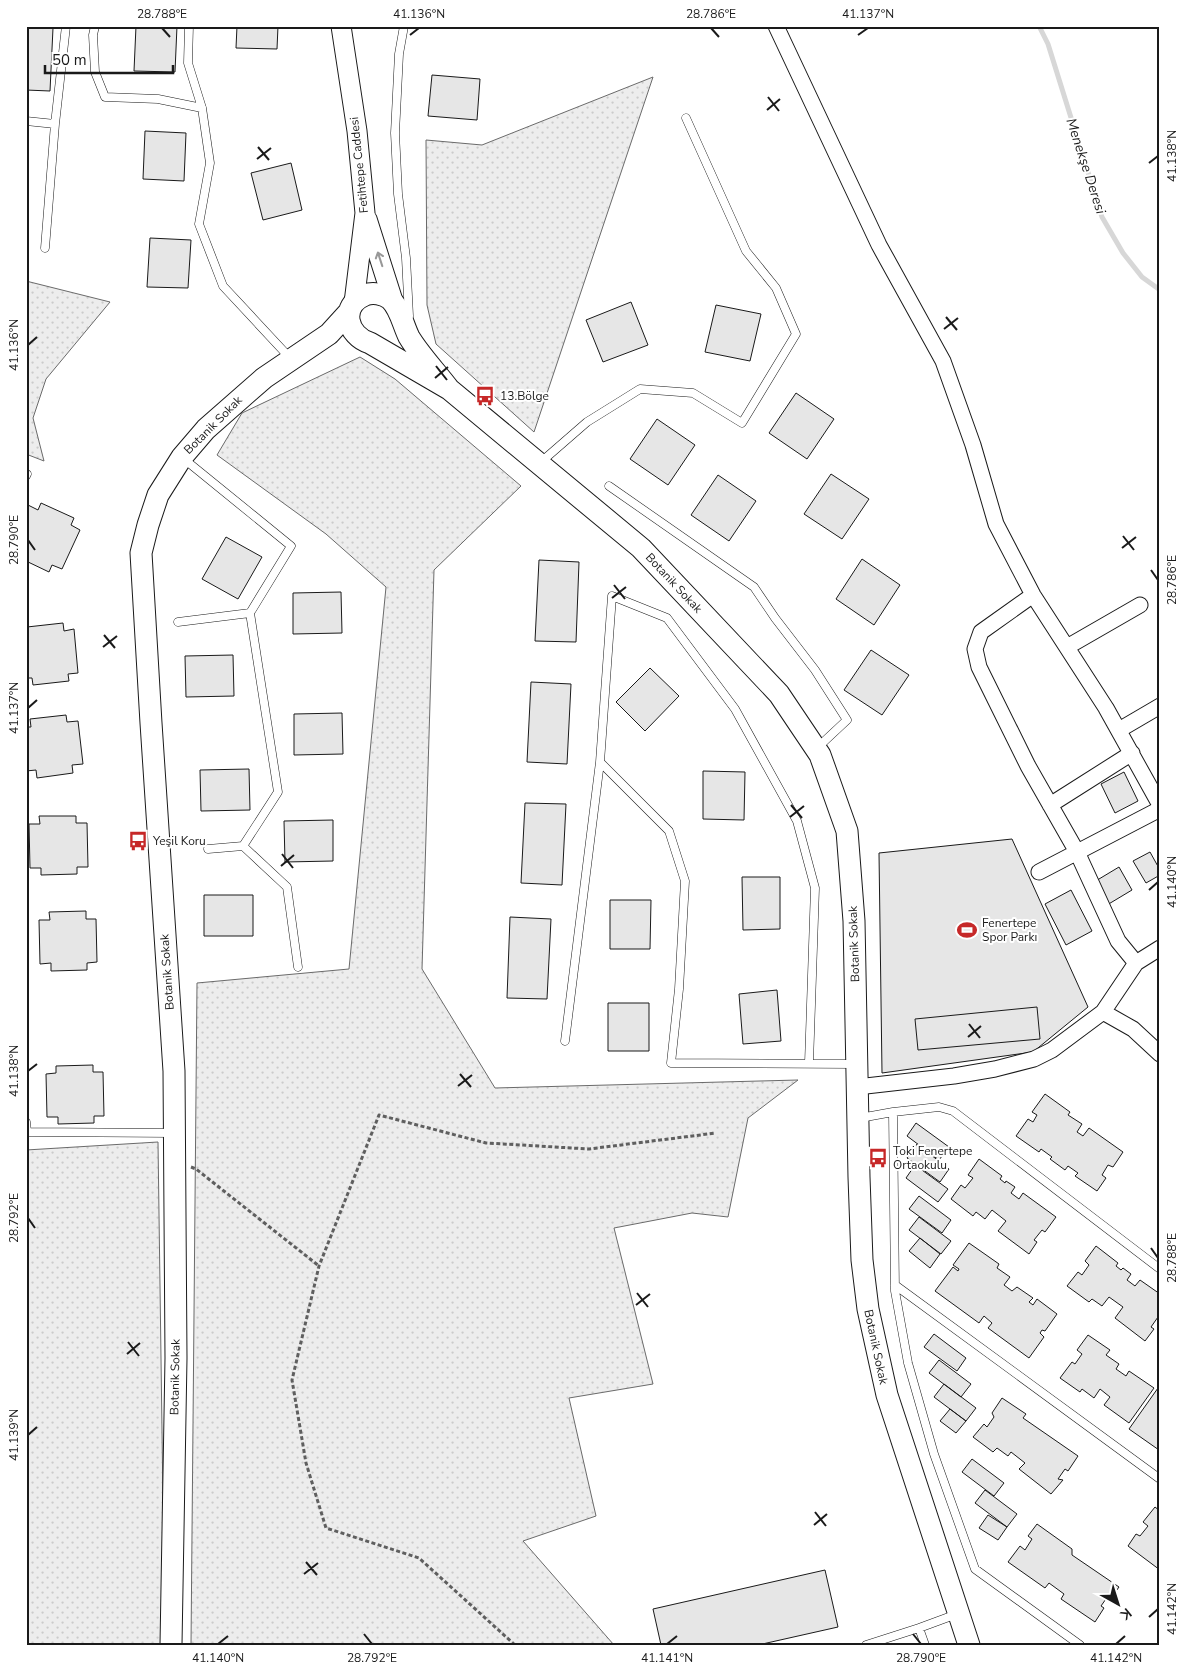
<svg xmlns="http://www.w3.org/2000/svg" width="1186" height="1671" viewBox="0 0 1186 1671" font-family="'Nunito Sans',sans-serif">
<defs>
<pattern id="grass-dots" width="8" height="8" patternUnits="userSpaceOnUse" patternTransform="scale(1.25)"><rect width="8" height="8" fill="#ededed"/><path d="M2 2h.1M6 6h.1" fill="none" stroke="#cbcbcb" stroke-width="1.8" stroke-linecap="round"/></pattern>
</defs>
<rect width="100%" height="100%" fill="#fff"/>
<!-- grass -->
<path fill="url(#grass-dots)" stroke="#6a6a6a" d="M 653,77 L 534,432 L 436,344 L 427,305 L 426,140 L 482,145 Z
M 26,281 L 110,302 L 46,379 L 33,418 L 44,461 L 26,454 Z
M 360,357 L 395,379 L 521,486 L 434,570 L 422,969 L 495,1088 L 798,1080 L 748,1118 L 728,1217 L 692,1213 L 614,1228 L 653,1384 L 569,1398 L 596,1516 L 523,1541 L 614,1645 L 191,1645 L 197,983 L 349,969 L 386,587 L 326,534 L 217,455 L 242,413 Z
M 158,1142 L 165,1645 L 26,1645 L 26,1150 Z"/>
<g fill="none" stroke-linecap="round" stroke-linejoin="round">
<!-- stream -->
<path stroke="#d7d7d7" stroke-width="5" d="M 1039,26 L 1048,44 L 1102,217 L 1123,253 L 1142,277 L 1160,290"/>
</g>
<!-- building -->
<path fill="#e6e6e6" stroke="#1a1a1a" d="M 136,26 L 177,26 L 175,72 L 134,71 Z
M 237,26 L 278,26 L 277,49 L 236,48 Z
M 26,27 L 53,28 L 50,91 L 26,90 Z
M 432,75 L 480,79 L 477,120 L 428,116 Z
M 145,131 L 186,133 L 184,181 L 143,179 Z
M 291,163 L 302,210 L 263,220 L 251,173 Z
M 150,238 L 191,240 L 188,288 L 147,287 Z
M 631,302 L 648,345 L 603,362 L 586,320 Z
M 716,305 L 761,314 L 750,361 L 705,352 Z
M 796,393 L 834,419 L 807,459 L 769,433 Z
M 657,419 L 695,445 L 668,485 L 630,459 Z
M 831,474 L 869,499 L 842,539 L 804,514 Z
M 718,475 L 756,501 L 729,541 L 691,515 Z
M 41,503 L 74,518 L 71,525 L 80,530 L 62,569 L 52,565 L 49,572 L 26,561 L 26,510 L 28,505 L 38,510 Z
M 226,537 L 262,557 L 238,599 L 202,579 Z
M 862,559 L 900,585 L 874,625 L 836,599 Z
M 539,560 L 579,562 L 576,642 L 535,641 Z
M 341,592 L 342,633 L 293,634 L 293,593 Z
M 63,623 L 64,631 L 74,629 L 78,673 L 68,674 L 69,681 L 33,685 L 32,678 L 26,678 L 27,627 Z
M 871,650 L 909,675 L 882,715 L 844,690 Z
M 233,655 L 234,696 L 186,697 L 185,656 Z
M 650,668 L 679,696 L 645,731 L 616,702 Z
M 531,682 L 571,684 L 567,764 L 527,762 Z
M 342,713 L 343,754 L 294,755 L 294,714 Z
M 66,715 L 67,722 L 78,721 L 83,764 L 72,765 L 73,773 L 37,778 L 36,770 L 26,771 L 26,727 L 31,727 L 30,719 Z
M 249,769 L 250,810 L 201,811 L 200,770 Z
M 703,771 L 745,772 L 744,820 L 703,819 Z
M 1124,772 L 1138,801 L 1115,813 L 1101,784 Z
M 525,803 L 566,804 L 562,885 L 521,883 Z
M 39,816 L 76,816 L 76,823 L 87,823 L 88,867 L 77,867 L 77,874 L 41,875 L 41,868 L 30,868 L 29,824 L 40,824 Z
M 333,820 L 333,861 L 285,862 L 284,821 Z
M 1012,839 L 1088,1007 L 1033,1052 L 882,1073 L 879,853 Z
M 1150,852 L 1160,870 L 1160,875 L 1146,883 L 1133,861 Z
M 1119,867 L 1132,890 L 1107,905 L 1094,882 Z
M 742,877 L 780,877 L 780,929 L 743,930 Z
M 1071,890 L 1092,931 L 1066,945 L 1045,904 Z
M 204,895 L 253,895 L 253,936 L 204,936 Z
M 610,900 L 651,900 L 650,949 L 610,949 Z
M 86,911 L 86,919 L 96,919 L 97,962 L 87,963 L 87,970 L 51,971 L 51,963 L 40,964 L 39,920 L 50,920 L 49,912 Z
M 510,917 L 551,919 L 547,999 L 507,998 Z
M 777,990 L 781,1041 L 743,1044 L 739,994 Z
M 608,1003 L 649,1003 L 649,1051 L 608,1051 Z
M 1037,1007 L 1040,1039 L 918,1050 L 915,1019 Z
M 93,1065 L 93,1072 L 103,1072 L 104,1116 L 94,1116 L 94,1123 L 58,1124 L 58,1117 L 47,1117 L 46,1074 L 56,1073 L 56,1066 Z
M 1045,1094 L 1070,1112 L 1068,1115 L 1082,1124 L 1077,1132 L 1083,1136 L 1089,1128 L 1123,1152 L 1113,1167 L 1108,1165 L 1102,1175 L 1106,1178 L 1097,1191 L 1075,1176 L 1078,1173 L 1068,1166 L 1065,1170 L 1050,1159 L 1052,1157 L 1041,1149 L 1039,1152 L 1016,1136 L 1028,1119 L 1033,1122 L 1037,1115 L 1032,1112 Z
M 916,1123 L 949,1147 L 939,1160 L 907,1136 Z
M 917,1144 L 949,1169 L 940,1182 L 907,1158 Z
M 979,1159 L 1002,1176 L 1000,1179 L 1005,1183 L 1006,1181 L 1015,1187 L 1011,1193 L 1019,1199 L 1023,1193 L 1056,1217 L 1045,1232 L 1042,1230 L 1034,1240 L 1037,1242 L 1029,1254 L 998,1231 L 1006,1221 L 992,1210 L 985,1219 L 976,1212 L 973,1216 L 951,1199 L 961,1185 L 965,1188 L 973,1178 L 968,1175 Z
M 915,1165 L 948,1189 L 938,1202 L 906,1178 Z
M 919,1196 L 951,1220 L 942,1233 L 909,1209 Z
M 919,1217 L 951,1241 L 941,1254 L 909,1230 Z
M 920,1238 L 940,1254 L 930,1268 L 909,1251 Z
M 969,1243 L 999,1264 L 997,1268 L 1010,1277 L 1004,1285 L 1012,1291 L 1017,1287 L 1033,1298 L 1029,1302 L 1033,1305 L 1037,1299 L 1057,1314 L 1045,1331 L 1042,1330 L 1040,1333 L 1044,1337 L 1029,1358 L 988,1328 L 992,1323 L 984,1316 L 979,1323 L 935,1291 L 953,1267 L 958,1271 L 959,1269 L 953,1265 Z
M 1096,1246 L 1118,1263 L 1116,1266 L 1121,1270 L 1123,1268 L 1131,1274 L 1127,1280 L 1135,1286 L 1140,1280 L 1160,1294 L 1160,1318 L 1158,1317 L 1151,1327 L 1154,1329 L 1145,1341 L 1115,1318 L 1123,1307 L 1109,1297 L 1102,1306 L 1092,1299 L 1089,1302 L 1067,1286 L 1078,1272 L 1082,1275 L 1089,1265 L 1085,1261 Z
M 934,1334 L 966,1358 L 957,1371 L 924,1347 Z
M 1088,1335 L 1110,1350 L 1106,1355 L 1119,1364 L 1116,1369 L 1126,1376 L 1129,1371 L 1154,1388 L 1129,1423 L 1104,1405 L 1110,1397 L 1100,1389 L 1094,1398 L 1082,1389 L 1080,1392 L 1060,1378 L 1072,1362 L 1075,1364 L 1082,1354 L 1077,1350 Z
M 939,1360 L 971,1384 L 961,1397 L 929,1373 Z
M 944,1384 L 976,1408 L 966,1421 L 934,1397 Z
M 1158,1388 L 1160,1389 L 1159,1450 L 1129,1429 Z
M 1002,1398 L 1026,1414 L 1023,1418 L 1078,1456 L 1068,1471 L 1065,1469 L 1058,1479 L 1063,1480 L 1051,1494 L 1019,1469 L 1025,1463 L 1011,1452 L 1008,1456 L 997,1448 L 993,1452 L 973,1437 L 984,1424 L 987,1427 L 994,1417 L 992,1413 Z
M 950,1409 L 966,1421 L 956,1433 L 940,1421 Z
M 972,1459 L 1004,1483 L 994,1496 L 962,1472 Z
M 985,1490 L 1017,1514 L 1007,1527 L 975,1503 Z
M 1155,1507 L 1160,1511 L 1160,1570 L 1128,1546 L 1136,1534 L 1140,1536 L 1148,1526 L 1143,1522 Z
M 988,1515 L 1007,1527 L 998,1540 L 979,1528 Z
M 1037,1524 L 1072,1549 L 1072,1555 L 1119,1587 L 1111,1598 L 1108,1596 L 1101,1606 L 1104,1608 L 1095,1622 L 1061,1599 L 1064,1594 L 1049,1583 L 1045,1588 L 1008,1562 L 1020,1546 L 1025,1550 L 1032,1539 L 1028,1536 Z
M 825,1570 L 838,1627 L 758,1645 L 661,1645 L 653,1609 Z"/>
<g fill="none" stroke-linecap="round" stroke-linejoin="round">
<defs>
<path id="service" d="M 95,26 L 93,35 L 95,72 L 105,97 L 158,99 L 202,108
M 189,26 L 188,63 L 202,108 L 210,163 L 199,224 L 223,286 L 290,358
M 404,26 L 399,54 L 395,133 L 398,194 L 406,258 L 409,316
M 26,121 L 55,124 L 66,26
M 45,248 L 55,124
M 184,459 L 291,546 L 250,613 L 278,792 L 243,846 L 287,887 L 298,967
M 541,462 L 587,422 L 640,389 L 693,393 L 742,423 L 796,334 L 776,288 L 746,251 L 686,118
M 26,476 L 27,474
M 609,486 L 754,587 L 775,618 L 815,670 L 847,720 L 817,748
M 178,622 L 250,613
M 208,849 L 243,846
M 565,1041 L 600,762
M 809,1063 L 815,888 L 797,821 L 735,709 L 667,618 L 612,596 L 600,762 L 669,831 L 685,881 L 679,989 L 671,1063 L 855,1064
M 893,1112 L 939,1107 L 953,1111 L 1160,1269
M 860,1118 L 893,1112 L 895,1291 L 908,1363 L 934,1454 L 975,1569 L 1080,1645
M 26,1122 L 27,1132 L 174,1133
M 895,1285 L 1160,1479
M 919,1628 L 957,1614
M 866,1645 L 919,1628 L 925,1645"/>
<path id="minor" d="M 776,26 L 879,245 L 943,361 L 973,445 L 996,524 L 1033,595 L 1106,708 L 1160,805
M 1033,595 L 981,632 L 975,649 L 979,667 L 1028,766 L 1077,852 L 1118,941 L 1136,963
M 1067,647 L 1140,605
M 1119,730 L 1160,706
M 1050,805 L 1132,753
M 1039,872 L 1160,809
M 1103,1012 L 1136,963 L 1160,948
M 857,1087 L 954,1076 L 995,1069 L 1034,1059 L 1052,1050 L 1103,1012 L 1133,1029 L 1160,1054"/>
<path id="tertiary" d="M 341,26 L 357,131 L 365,213 L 354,303
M 367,219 L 394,304"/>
<path id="secondary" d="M 449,389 C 437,373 419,354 409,337 C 403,325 400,308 390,299 C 383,294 373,292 365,295 C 339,306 347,336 370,343 L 449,389 L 641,548 L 779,694 L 820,755 L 847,831 L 854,921 L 859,1177 L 862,1260 L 868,1309 L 887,1395 L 969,1645
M 171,1645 L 176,1358 L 174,1071 L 151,723 L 141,553 L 148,525 L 158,495 L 182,457 L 206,429 L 264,378 L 329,334 L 349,312"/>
</defs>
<!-- service casing -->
<use href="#service" stroke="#1a1a1a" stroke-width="9"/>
<!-- minor casing -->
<use href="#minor" stroke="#1a1a1a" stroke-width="17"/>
<!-- tertiary casing -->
<use href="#tertiary" stroke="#1a1a1a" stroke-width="21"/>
<!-- secondary casing -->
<use href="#secondary" stroke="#1a1a1a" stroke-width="23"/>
<!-- path -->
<path stroke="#5f5f5f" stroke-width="3" stroke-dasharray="4 2.5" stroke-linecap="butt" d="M 191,1167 L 196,1169 L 319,1266
M 515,1645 L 419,1558 L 326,1528 L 306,1463 L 292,1380 L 319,1266 L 379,1115 L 486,1143 L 589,1149 L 716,1133"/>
<!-- service -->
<use href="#service" stroke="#fff" stroke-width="8"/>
<!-- minor -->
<use href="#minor" stroke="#fff" stroke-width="15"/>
<!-- tertiary -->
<use href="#tertiary" stroke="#fff" stroke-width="19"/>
<!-- secondary -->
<use href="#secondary" stroke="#fff" stroke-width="21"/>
</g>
<!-- one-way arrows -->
<defs><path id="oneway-shaft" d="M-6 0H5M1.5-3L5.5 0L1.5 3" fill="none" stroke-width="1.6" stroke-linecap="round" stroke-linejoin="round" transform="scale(1.25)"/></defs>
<use stroke="#989898" href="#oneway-shaft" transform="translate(380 259) rotate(-108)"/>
<!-- ticks -->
<path fill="none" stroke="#1a1a1a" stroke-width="2" d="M 162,28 L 170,37M 711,28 L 719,37M 410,35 L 419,28M 858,35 L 868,28M 768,97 L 779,111M 767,110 L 780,99M 258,147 L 269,160M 257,159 L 271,148M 1149,163 L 1158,156M 946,317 L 957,330M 944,329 L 958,318M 28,345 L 37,337M 436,366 L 447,380M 435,378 L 448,367M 1123,536 L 1134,550M 28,540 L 35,550M 1122,548 L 1136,537M 1151,570 L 1158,580M 614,585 L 625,599M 612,598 L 626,587M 104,635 L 115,648M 103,647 L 117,636M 28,708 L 37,700M 791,805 L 802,818M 790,817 L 804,806M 282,854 L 293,868M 281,866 L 294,855M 1149,890 L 1158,882M 969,1024 L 980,1038M 968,1037 L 981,1026M 28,1071 L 37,1064M 460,1074 L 471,1087M 458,1086 L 472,1075M 28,1218 L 35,1228M 1151,1248 L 1158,1258M 637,1293 L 648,1307M 636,1305 L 650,1294M 128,1342 L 139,1356M 127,1354 L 140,1343M 28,1435 L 37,1427M 815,1512 L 826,1526M 814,1525 L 827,1514M 306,1562 L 317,1575M 304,1574 L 318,1563M 1149,1617 L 1158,1609M 364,1634 L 372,1644M 913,1634 L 921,1644M 218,1644 L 228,1636M 667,1644 L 677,1636M 1116,1644 L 1125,1636"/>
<!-- icons -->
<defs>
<symbol id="bus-bare" viewBox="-9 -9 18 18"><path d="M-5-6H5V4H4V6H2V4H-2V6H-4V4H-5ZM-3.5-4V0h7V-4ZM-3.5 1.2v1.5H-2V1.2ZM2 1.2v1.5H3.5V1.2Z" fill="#c62828" stroke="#fff" stroke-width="2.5" paint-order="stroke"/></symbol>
<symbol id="stadium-bare" viewBox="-9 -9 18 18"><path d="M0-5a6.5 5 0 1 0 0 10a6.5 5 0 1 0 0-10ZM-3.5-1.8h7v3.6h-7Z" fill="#c62828" stroke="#fff" stroke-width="2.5" paint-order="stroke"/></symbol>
</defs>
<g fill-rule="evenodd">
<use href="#bus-bare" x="471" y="382" width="28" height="28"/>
<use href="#bus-bare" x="124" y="827" width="28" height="28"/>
<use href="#stadium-bare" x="953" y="916" width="28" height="28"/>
<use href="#bus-bare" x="864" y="1144" width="28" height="28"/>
</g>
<g text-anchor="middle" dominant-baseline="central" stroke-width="4" stroke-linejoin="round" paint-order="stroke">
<!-- street labels -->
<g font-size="12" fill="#1a1a1a" stroke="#fff">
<text transform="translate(359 165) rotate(-96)">Fetihtepe Caddesi</text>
<text transform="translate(213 425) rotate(-45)">Botanik Sokak</text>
<text transform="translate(674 583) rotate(47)">Botanik Sokak</text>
<text transform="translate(854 944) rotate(-92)">Botanik Sokak</text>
<text transform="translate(167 972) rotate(-94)">Botanik Sokak</text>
<text transform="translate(876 1347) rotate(78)">Botanik Sokak</text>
<text transform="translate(175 1377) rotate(-89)">Botanik Sokak</text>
</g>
<!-- poi labels -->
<g font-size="12" fill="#1a1a1a" stroke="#fff" text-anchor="start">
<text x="500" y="396">13.Bölge</text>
<text x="153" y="841">Yeşil Koru</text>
<text x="982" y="923">Fenertepe<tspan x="982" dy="14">Spor Parkı</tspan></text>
<text x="893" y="1151">Toki Fenertepe<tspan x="893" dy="14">Ortaokulu</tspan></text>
</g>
<!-- water labels -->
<g font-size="14" font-style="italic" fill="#1a1a1a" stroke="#fff">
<text transform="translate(1086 166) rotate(72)">Menekşe Deresi</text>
</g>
</g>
<!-- border -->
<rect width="1186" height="1671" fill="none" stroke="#ffffff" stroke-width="55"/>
<!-- north arrow -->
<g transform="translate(1118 1604) rotate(141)" stroke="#ffffff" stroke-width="4" paint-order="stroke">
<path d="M0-4L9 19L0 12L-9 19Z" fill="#1a1a1a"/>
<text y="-8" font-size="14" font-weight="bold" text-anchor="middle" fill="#1a1a1a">K</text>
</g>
<!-- scale -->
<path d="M45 65v8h128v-8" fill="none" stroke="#1a1a1a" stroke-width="2.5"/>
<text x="52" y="65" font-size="15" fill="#1a1a1a" stroke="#ffffff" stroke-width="4" paint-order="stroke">50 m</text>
<rect x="28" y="28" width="1130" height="1616" fill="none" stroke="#1a1a1a" stroke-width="2"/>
<g font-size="12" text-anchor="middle" fill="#1a1a1a">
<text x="162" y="18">28.788°E</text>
<text x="419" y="18">41.136°N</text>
<text x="711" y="18">28.786°E</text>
<text x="868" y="18">41.137°N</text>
<text transform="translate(1172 156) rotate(-90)" y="4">41.138°N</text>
<text transform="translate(14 345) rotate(-90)" y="4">41.136°N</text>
<text transform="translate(14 540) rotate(-90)" y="4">28.790°E</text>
<text transform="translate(1172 580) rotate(-90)" y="4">28.786°E</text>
<text transform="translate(14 708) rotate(-90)" y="4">41.137°N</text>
<text transform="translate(1172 882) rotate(-90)" y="4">41.140°N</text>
<text transform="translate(14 1071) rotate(-90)" y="4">41.138°N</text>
<text transform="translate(14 1218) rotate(-90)" y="4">28.792°E</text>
<text transform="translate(1172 1258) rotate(-90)" y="4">28.788°E</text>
<text transform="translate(14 1435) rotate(-90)" y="4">41.139°N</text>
<text transform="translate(1172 1609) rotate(-90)" y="4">41.142°N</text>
<text x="218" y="1662">41.140°N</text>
<text x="372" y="1662">28.792°E</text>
<text x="667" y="1662">41.141°N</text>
<text x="921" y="1662">28.790°E</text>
<text x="1116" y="1662">41.142°N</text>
</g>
</svg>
